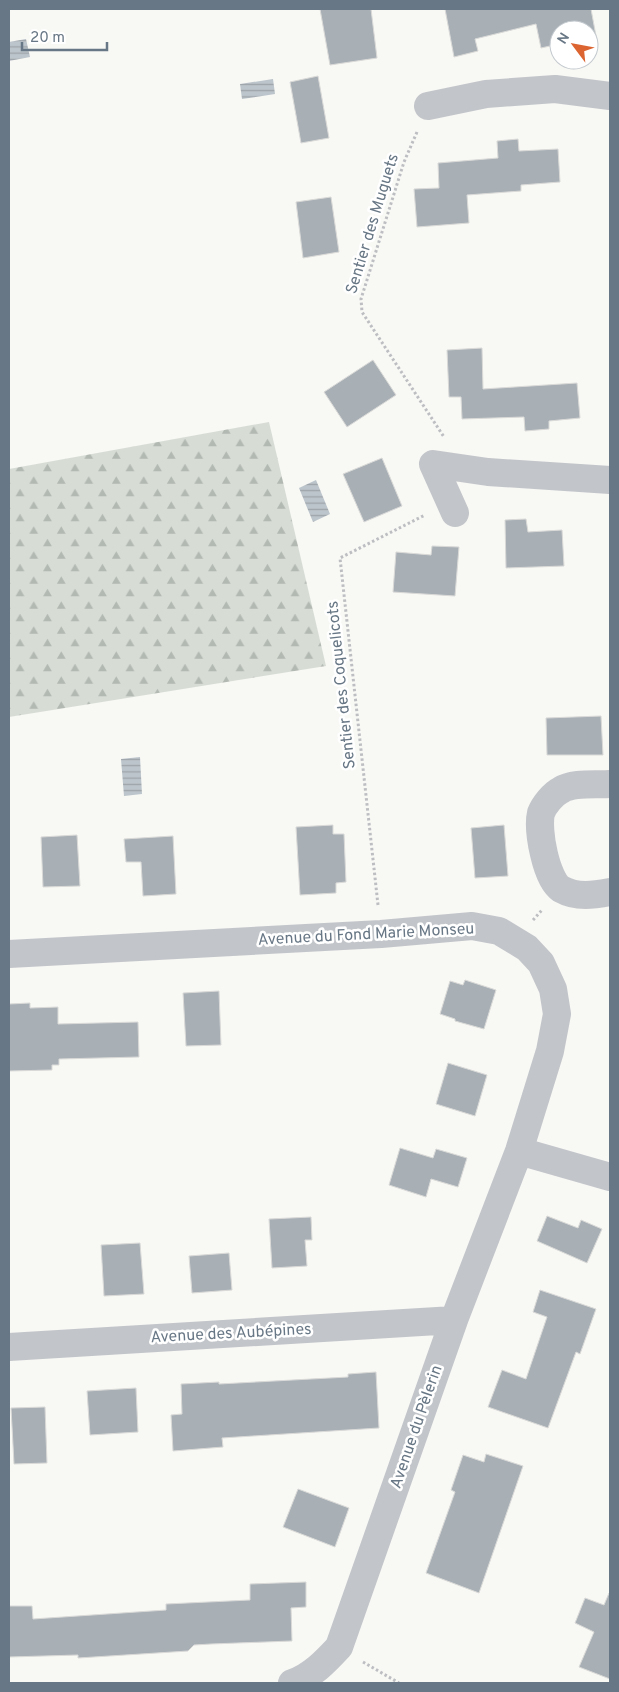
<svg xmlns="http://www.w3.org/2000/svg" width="619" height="1692" viewBox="0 0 619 1692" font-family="Overpass,sans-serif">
<defs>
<pattern id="forest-firs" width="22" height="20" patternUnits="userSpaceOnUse" patternTransform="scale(1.25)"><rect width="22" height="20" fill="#d7ddd5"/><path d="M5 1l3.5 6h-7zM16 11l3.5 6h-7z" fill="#b2b8b2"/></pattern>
<pattern id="water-rules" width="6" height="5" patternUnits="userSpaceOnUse" patternTransform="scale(1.25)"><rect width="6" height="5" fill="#bcc5cb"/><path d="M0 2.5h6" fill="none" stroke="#9da5aa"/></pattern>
</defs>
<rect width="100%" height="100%" fill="#f8f8f5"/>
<!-- forest -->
<path fill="url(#forest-firs)" d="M 269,422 L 326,666 L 9,717 L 9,469 Z"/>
<!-- water -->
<path fill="url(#water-rules)" d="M 26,39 L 30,57 L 9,61 L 9,42 Z
M 273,79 L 275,94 L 242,99 L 240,84 Z
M 316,480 L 330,514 L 313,522 L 299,488 Z
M 140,757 L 142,794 L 124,796 L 121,759 Z"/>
<!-- building -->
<path fill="#a8b0b6" stroke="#dadad8" d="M 320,9 L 371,9 L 377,58 L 330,65 Z
M 445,9 L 591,9 L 596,36 L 589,38 L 589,30 L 559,30 L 559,44 L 541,48 L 536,24 L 475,39 L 478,51 L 454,57 Z
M 318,76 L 329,138 L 301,143 L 290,82 Z
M 518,139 L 519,151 L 558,149 L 560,182 L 521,185 L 521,191 L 467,195 L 469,223 L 417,227 L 414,189 L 439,188 L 438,163 L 498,158 L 497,141 Z
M 331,197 L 339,252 L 303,258 L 296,202 Z
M 482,348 L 483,389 L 577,383 L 580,418 L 549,421 L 549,429 L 525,431 L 524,417 L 462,419 L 461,397 L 449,397 L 447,350 Z
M 373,360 L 396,395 L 347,427 L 324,392 Z
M 382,458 L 402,506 L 364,522 L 343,474 Z
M 526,519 L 528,532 L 562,530 L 564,566 L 506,568 L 505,520 Z
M 432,546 L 459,547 L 455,596 L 393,592 L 396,552 L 431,555 Z
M 601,716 L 603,755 L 547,755 L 546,718 Z
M 333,825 L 333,834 L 344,834 L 346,882 L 336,883 L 336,893 L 300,895 L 296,827 Z
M 504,825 L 508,876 L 475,878 L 471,828 Z
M 77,835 L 80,886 L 43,887 L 41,837 Z
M 173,836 L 176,894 L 143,896 L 141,862 L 126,862 L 124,839 Z
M 465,980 L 496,990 L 484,1029 L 455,1021 L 455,1019 L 440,1014 L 450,981 L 463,985 Z
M 219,991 L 221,1045 L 186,1046 L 183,993 Z
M 30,1003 L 30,1008 L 58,1007 L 58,1024 L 138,1022 L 139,1057 L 59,1059 L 59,1065 L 52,1065 L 52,1070 L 9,1071 L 9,1004 Z
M 448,1063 L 487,1075 L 475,1116 L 436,1104 Z
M 400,1148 L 433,1158 L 436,1149 L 467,1158 L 458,1187 L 431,1179 L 426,1197 L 389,1185 Z
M 547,1216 L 578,1228 L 581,1220 L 602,1229 L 587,1263 L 537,1241 Z
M 311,1217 L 312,1240 L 305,1240 L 307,1266 L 272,1268 L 269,1219 Z
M 140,1243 L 144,1294 L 104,1296 L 101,1245 Z
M 229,1253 L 232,1290 L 192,1293 L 189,1256 Z
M 540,1290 L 596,1309 L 580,1354 L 576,1352 L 548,1428 L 488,1407 L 502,1370 L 526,1379 L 547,1317 L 533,1312 Z
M 376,1372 L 379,1428 L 222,1438 L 223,1447 L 173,1451 L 171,1415 L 182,1414 L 181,1384 L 219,1382 L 219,1384 L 348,1377 L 348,1374 Z
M 136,1388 L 138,1432 L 90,1435 L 87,1391 Z
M 45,1407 L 47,1463 L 14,1464 L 11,1408 Z
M 486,1454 L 523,1466 L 479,1593 L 426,1573 L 455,1492 L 451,1490 L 463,1455 L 484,1462 Z
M 298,1489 L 349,1508 L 335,1547 L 283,1527 Z
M 306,1582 L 306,1607 L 291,1608 L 292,1641 L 211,1644 L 194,1645 L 188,1651 L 78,1658 L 78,1655 L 9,1657 L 9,1606 L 32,1606 L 33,1619 L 166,1610 L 166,1604 L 250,1600 L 250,1584 Z
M 609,1593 L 610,1593 L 610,1679 L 579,1667 L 594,1632 L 575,1623 L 585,1598 L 604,1605 Z"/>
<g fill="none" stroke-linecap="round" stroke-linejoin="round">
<!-- path -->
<path stroke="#bcbec1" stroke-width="3" stroke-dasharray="2.5 2.5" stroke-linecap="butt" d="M 417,132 L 404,162 L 361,299 L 362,312 L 444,437
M 378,905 L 340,558 L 425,515
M 533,920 L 542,910
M 363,1662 L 399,1683"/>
<!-- street -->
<path stroke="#c2c5c9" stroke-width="28" d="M 428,106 L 486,94 L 555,89 L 610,96
M 455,513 L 433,464 L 488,472 L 610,480
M 610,784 C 596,785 573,782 561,790 C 553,794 544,805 541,813 C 537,830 546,879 561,889 C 577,898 594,895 610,892
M 9,954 L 381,934 L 472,926 L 499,931 L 527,948 L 541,963 L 553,989 L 557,1014 L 550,1051 L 519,1151 L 454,1320 L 339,1647 C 326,1661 311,1677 292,1683
M 519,1151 L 610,1177
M 9,1347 L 454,1320"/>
</g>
<g text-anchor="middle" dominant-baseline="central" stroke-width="5" stroke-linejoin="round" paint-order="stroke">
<!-- street labels -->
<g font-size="16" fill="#687785" stroke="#fff">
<text transform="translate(373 224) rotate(-73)">Sentier des Muguets</text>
<text transform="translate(342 685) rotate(-96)">Sentier des Coquelicots</text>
<text transform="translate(366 935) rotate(-3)">Avenue du Fond Marie Monseu</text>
<text transform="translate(231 1334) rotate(-3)">Avenue des Aubépines</text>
<text transform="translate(417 1427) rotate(-71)">Avenue du Pèlerin</text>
</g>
</g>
<!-- border -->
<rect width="619" height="1692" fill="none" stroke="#687785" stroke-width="20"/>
<!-- north arrow -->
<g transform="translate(574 45) rotate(302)"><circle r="24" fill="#ffffff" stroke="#c3c9ce"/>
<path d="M0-4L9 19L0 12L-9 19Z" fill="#dc6431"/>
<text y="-8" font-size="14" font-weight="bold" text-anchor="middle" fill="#687785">N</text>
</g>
<!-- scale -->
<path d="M22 42v8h85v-8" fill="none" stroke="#687785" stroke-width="2.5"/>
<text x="30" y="42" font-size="15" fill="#687785" stroke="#ffffff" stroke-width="4" paint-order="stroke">20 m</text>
</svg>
